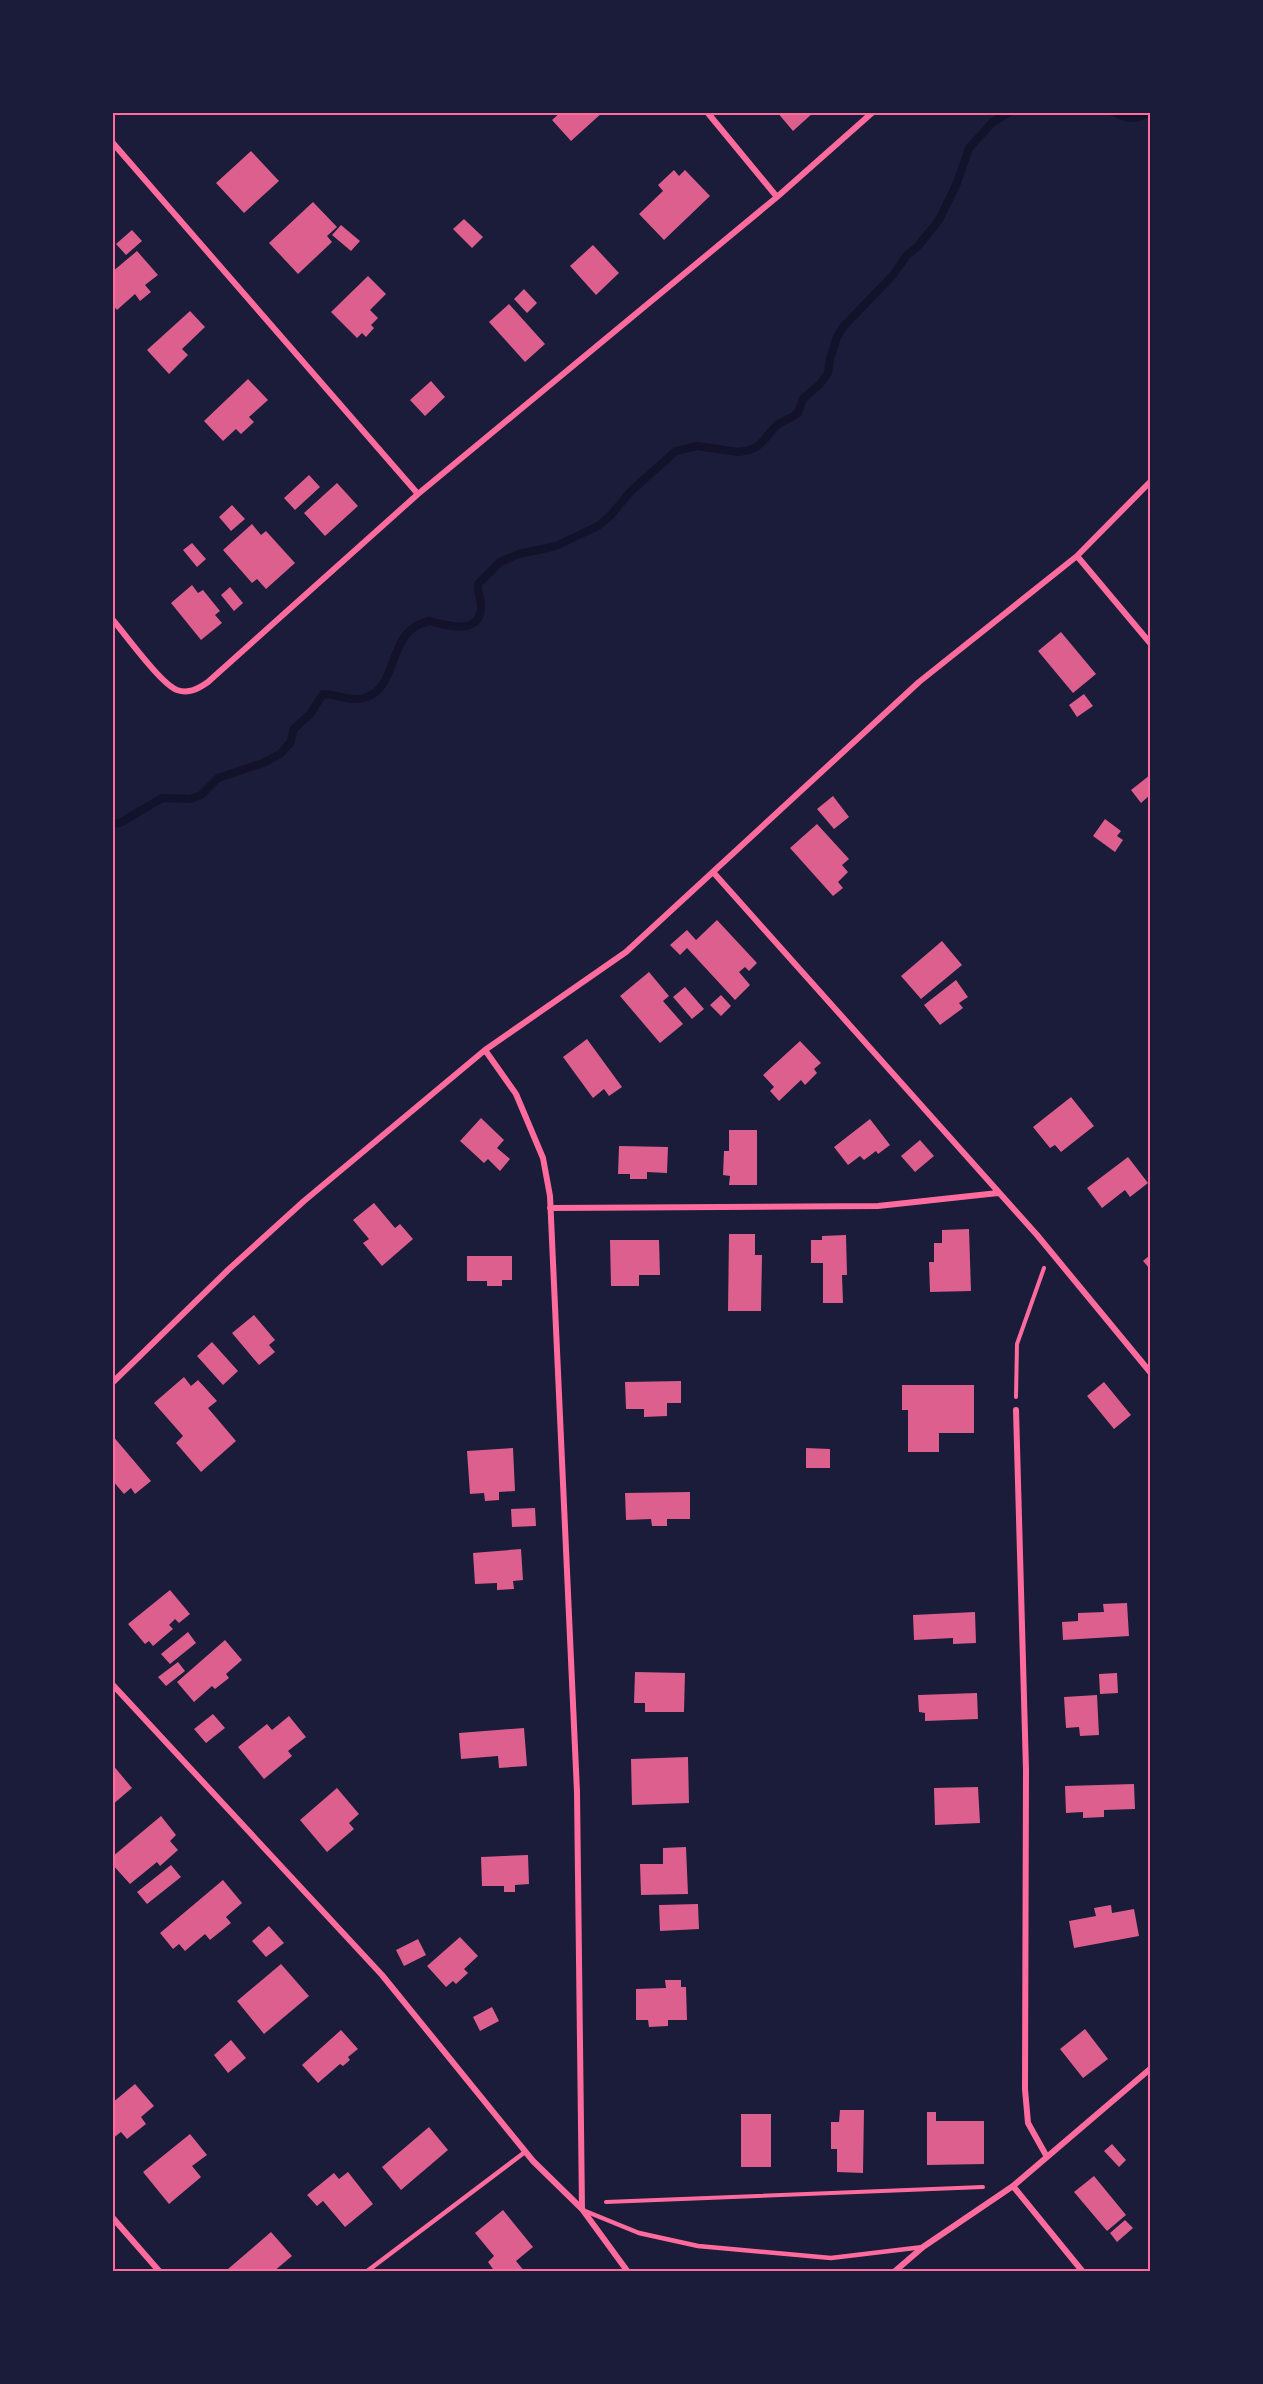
<svg xmlns="http://www.w3.org/2000/svg" width="1263" height="2384" viewBox="0 0 1263 2384" font-family="'IBM Plex Sans',sans-serif">
<rect width="100%" height="100%" fill="#1b1b3a"/>
<g fill="none" stroke-linecap="round" stroke-linejoin="round">
<!-- stream -->
<path stroke="#12122b" stroke-width="8" d="M 1113,112 C 1127,119 1136,121 1149,112
M 112,824 L 120,823 L 162,798 L 190,799 L 201,795 L 218,778 L 263,763 L 280,754 L 291,742 L 293,730 L 310,714 L 323,694 C 337,694 349,702 364,698 C 401,688 385,630 429,621 C 445,625 479,636 481,608 C 482,600 477,592 478,584 L 500,562 L 519,554 L 556,546 L 598,526 L 610,516 L 631,491 L 676,451 L 697,446 L 738,452 C 763,449 762,440 777,425 C 784,420 792,418 798,413 L 803,399 L 820,384 L 828,373 L 830,359 L 837,337 L 844,326 L 893,275 L 907,255 L 918,246 L 939,220 L 957,183 L 969,148 L 993,122 L 1010,112"/>
</g>
<!-- building -->
<path fill="#dd5f8e" d="M 561,112 L 603,112 L 571,141 L 552,120 Z
M 777,112 L 814,112 L 793,131 Z
M 251,151 L 279,181 L 244,213 L 216,183 Z
M 674,170 L 679,176 L 685,170 L 710,196 L 664,240 L 639,214 L 663,191 L 658,185 Z
M 313,202 L 337,227 L 327,236 L 332,242 L 298,274 L 269,243 Z
M 464,219 L 483,237 L 472,248 L 453,229 Z
M 341,225 L 360,241 L 351,251 L 332,235 Z
M 132,230 L 142,241 L 126,255 L 116,244 Z
M 593,245 L 619,273 L 596,295 L 570,266 Z
M 137,251 L 158,275 L 145,285 L 151,292 L 140,301 L 135,294 L 117,310 L 112,304 L 112,272 Z
M 368,276 L 386,294 L 370,310 L 378,318 L 371,325 L 374,328 L 366,337 L 362,333 L 357,338 L 331,312 Z
M 524,289 L 537,303 L 527,313 L 514,299 Z
M 509,304 L 545,344 L 525,362 L 489,322 Z
M 190,311 L 205,327 L 182,349 L 188,355 L 169,374 L 147,350 Z
M 248,379 L 268,400 L 249,417 L 254,422 L 241,434 L 236,429 L 223,441 L 204,421 Z
M 431,381 L 445,397 L 425,416 L 410,400 Z
M 309,475 L 320,487 L 295,510 L 284,498 Z
M 337,483 L 358,506 L 325,536 L 304,513 Z
M 232,505 L 245,519 L 231,531 L 219,517 Z
M 252,524 L 261,535 L 266,531 L 295,563 L 266,589 L 257,579 L 252,583 L 223,550 Z
M 192,543 L 206,559 L 197,567 L 183,550 Z
M 192,585 L 198,593 L 203,590 L 220,611 L 215,615 L 222,623 L 201,640 L 171,603 Z
M 230,587 L 243,603 L 234,611 L 221,595 Z
M 1061,632 L 1096,674 L 1073,693 L 1038,651 Z
M 1084,694 L 1093,706 L 1077,717 L 1069,705 Z
M 1150,775 L 1150,795 L 1141,803 L 1131,790 Z
M 833,796 L 849,817 L 834,829 L 817,809 Z
M 1105,819 L 1121,831 L 1117,836 L 1123,840 L 1115,852 L 1093,836 Z
M 817,824 L 849,859 L 842,865 L 848,872 L 838,882 L 843,888 L 833,896 L 790,848 Z
M 717,920 L 757,963 L 749,971 L 745,967 L 739,972 L 750,985 L 735,1000 L 687,948 L 680,955 L 670,945 L 687,930 L 696,940 Z
M 942,941 L 962,965 L 921,999 L 901,976 Z
M 649,972 L 669,996 L 663,1001 L 683,1024 L 660,1043 L 620,996 Z
M 956,980 L 968,997 L 959,1003 L 963,1008 L 940,1025 L 924,1005 Z
M 685,987 L 704,1009 L 692,1019 L 673,997 Z
M 721,995 L 731,1006 L 721,1016 L 710,1005 Z
M 587,1039 L 622,1087 L 609,1096 L 604,1089 L 593,1098 L 563,1057 Z
M 800,1041 L 821,1063 L 814,1069 L 817,1073 L 805,1085 L 801,1080 L 779,1101 L 770,1091 L 774,1087 L 763,1075 Z
M 1071,1097 L 1094,1126 L 1061,1152 L 1055,1145 L 1050,1148 L 1033,1127 Z
M 481,1118 L 504,1140 L 497,1148 L 510,1159 L 500,1171 L 488,1159 L 484,1163 L 460,1141 Z
M 870,1119 L 890,1145 L 878,1154 L 876,1151 L 864,1160 L 860,1156 L 848,1165 L 834,1147 Z
M 729,1130 L 757,1130 L 757,1185 L 729,1185 L 730,1176 L 723,1175 L 724,1151 L 729,1151 Z
M 920,1140 L 934,1156 L 915,1172 L 901,1156 Z
M 619,1146 L 668,1147 L 667,1173 L 647,1172 L 647,1179 L 630,1179 L 630,1174 L 618,1174 Z
M 1128,1157 L 1148,1183 L 1130,1197 L 1125,1190 L 1102,1208 L 1087,1188 Z
M 374,1203 L 395,1228 L 400,1224 L 413,1239 L 382,1266 L 363,1243 L 369,1239 L 353,1220 Z
M 969,1229 L 971,1291 L 930,1292 L 929,1262 L 934,1262 L 934,1243 L 942,1243 L 942,1230 Z
M 729,1234 L 755,1234 L 755,1255 L 762,1255 L 761,1311 L 728,1311 Z
M 846,1235 L 847,1275 L 842,1275 L 843,1303 L 823,1303 L 823,1263 L 811,1263 L 811,1240 L 822,1240 L 822,1236 Z
M 610,1240 L 659,1240 L 660,1275 L 639,1275 L 639,1286 L 611,1286 Z
M 1150,1255 L 1150,1269 L 1143,1261 Z
M 467,1256 L 512,1256 L 512,1280 L 502,1280 L 502,1286 L 487,1286 L 487,1281 L 467,1281 Z
M 254,1315 L 275,1340 L 269,1345 L 275,1352 L 259,1365 L 232,1333 Z
M 212,1342 L 238,1371 L 223,1385 L 197,1356 Z
M 184,1377 L 191,1386 L 198,1380 L 217,1401 L 208,1408 L 236,1441 L 201,1472 L 176,1443 L 183,1436 L 154,1403 Z
M 681,1381 L 681,1403 L 667,1403 L 667,1416 L 644,1417 L 644,1409 L 626,1409 L 625,1382 Z
M 1104,1382 L 1131,1415 L 1114,1429 L 1087,1396 Z
M 902,1385 L 974,1385 L 974,1433 L 939,1433 L 939,1452 L 908,1452 L 908,1410 L 902,1410 Z
M 112,1435 L 151,1481 L 135,1494 L 131,1488 L 124,1494 L 112,1480 Z
M 513,1448 L 515,1491 L 499,1492 L 499,1500 L 485,1501 L 484,1493 L 470,1494 L 467,1451 Z
M 806,1448 L 830,1449 L 830,1468 L 806,1468 Z
M 690,1492 L 690,1519 L 667,1519 L 667,1526 L 652,1526 L 651,1519 L 626,1520 L 625,1493 Z
M 535,1508 L 536,1526 L 512,1527 L 511,1509 Z
M 521,1549 L 523,1580 L 513,1581 L 514,1589 L 497,1590 L 497,1583 L 475,1584 L 473,1553 Z
M 170,1590 L 190,1614 L 179,1623 L 175,1619 L 169,1625 L 173,1629 L 153,1646 L 149,1641 L 145,1644 L 128,1624 Z
M 1127,1603 L 1129,1636 L 1063,1640 L 1062,1622 L 1078,1621 L 1078,1613 L 1104,1612 L 1103,1604 Z
M 975,1612 L 976,1643 L 953,1644 L 953,1638 L 914,1640 L 913,1615 Z
M 188,1632 L 196,1643 L 170,1664 L 161,1654 Z
M 225,1640 L 242,1660 L 226,1674 L 229,1678 L 215,1689 L 212,1686 L 194,1702 L 177,1682 Z
M 178,1662 L 185,1671 L 166,1686 L 158,1677 Z
M 635,1672 L 685,1673 L 684,1712 L 645,1712 L 645,1703 L 634,1703 Z
M 1117,1673 L 1118,1693 L 1100,1694 L 1099,1674 Z
M 977,1693 L 978,1719 L 925,1721 L 925,1713 L 919,1712 L 918,1695 Z
M 1097,1695 L 1099,1735 L 1080,1736 L 1079,1727 L 1066,1728 L 1064,1697 Z
M 213,1714 L 225,1728 L 206,1743 L 194,1729 Z
M 289,1716 L 306,1737 L 288,1751 L 292,1756 L 264,1779 L 238,1747 L 267,1724 L 272,1730 Z
M 524,1728 L 527,1766 L 499,1768 L 498,1756 L 461,1759 L 459,1733 Z
M 688,1757 L 689,1803 L 632,1805 L 631,1759 Z
M 112,1764 L 132,1788 L 112,1805 Z
M 1134,1784 L 1135,1809 L 1104,1810 L 1104,1817 L 1083,1818 L 1083,1812 L 1066,1813 L 1065,1786 Z
M 978,1787 L 980,1823 L 935,1825 L 934,1788 Z
M 337,1788 L 359,1814 L 349,1823 L 354,1829 L 327,1852 L 300,1820 Z
M 161,1816 L 176,1835 L 170,1841 L 178,1850 L 160,1866 L 157,1862 L 130,1884 L 112,1864 L 112,1857 Z
M 686,1847 L 688,1894 L 641,1895 L 640,1864 L 663,1864 L 663,1848 Z
M 528,1855 L 529,1884 L 515,1885 L 515,1892 L 504,1892 L 504,1886 L 482,1886 L 481,1857 Z
M 171,1865 L 181,1877 L 147,1904 L 137,1892 Z
M 223,1880 L 242,1903 L 226,1917 L 231,1923 L 210,1940 L 205,1934 L 185,1951 L 179,1944 L 173,1949 L 160,1933 Z
M 698,1904 L 699,1929 L 660,1931 L 659,1905 Z
M 1111,1905 L 1112,1913 L 1134,1909 L 1139,1936 L 1074,1948 L 1069,1921 L 1096,1916 L 1094,1908 Z
M 269,1926 L 284,1943 L 266,1957 L 252,1941 Z
M 460,1937 L 478,1956 L 464,1969 L 468,1973 L 456,1984 L 453,1981 L 446,1987 L 427,1966 Z
M 418,1939 L 426,1955 L 404,1966 L 396,1950 Z
M 281,1964 L 309,1996 L 264,2034 L 237,2001 Z
M 665,1980 L 681,1980 L 681,1987 L 686,1987 L 687,2020 L 668,2020 L 668,2026 L 649,2027 L 648,2020 L 636,2020 L 636,1989 L 666,1988 Z
M 492,2007 L 499,2021 L 480,2031 L 473,2017 Z
M 1085,2029 L 1108,2059 L 1083,2078 L 1060,2049 Z
M 341,2030 L 358,2049 L 348,2057 L 350,2060 L 343,2066 L 340,2064 L 318,2083 L 302,2065 Z
M 231,2040 L 246,2058 L 228,2073 L 214,2055 Z
M 135,2084 L 154,2106 L 141,2117 L 146,2124 L 127,2139 L 121,2132 L 112,2139 L 112,2103 Z
M 840,2110 L 864,2110 L 863,2173 L 837,2172 L 837,2149 L 831,2149 L 831,2122 L 839,2122 Z
M 927,2112 L 936,2112 L 936,2121 L 984,2121 L 984,2164 L 927,2165 Z
M 741,2114 L 771,2114 L 771,2167 L 741,2167 Z
M 429,2127 L 448,2150 L 401,2190 L 382,2167 Z
M 190,2134 L 207,2155 L 192,2166 L 201,2177 L 169,2204 L 143,2172 Z
M 1112,2144 L 1126,2160 L 1119,2167 L 1104,2151 Z
M 348,2172 L 373,2204 L 345,2227 L 323,2201 L 317,2206 L 307,2195 L 334,2173 L 339,2179 Z
M 1094,2176 L 1126,2215 L 1107,2231 L 1074,2192 Z
M 503,2210 L 533,2247 L 516,2261 L 525,2272 L 495,2272 L 488,2262 L 494,2256 L 475,2233 Z
M 1125,2220 L 1133,2228 L 1117,2242 L 1110,2233 Z
M 271,2232 L 292,2256 L 273,2272 L 230,2272 L 228,2269 Z"/>
<g fill="none" stroke-linecap="round" stroke-linejoin="round">
<!-- path -->
<path stroke="#ff6b9d" stroke-width="4" d="M 1016,1397 L 1017,1344 L 1044,1268
M 606,2202 L 983,2187"/>
<!-- service -->
<path stroke="#ff6b9d" stroke-width="4.5" d="M 585,2211 L 639,2233 L 698,2246 L 831,2258 L 923,2247
M 366,2272 L 525,2152"/>
<!-- minor -->
<path stroke="#ff6b9d" stroke-width="6" d="M 707,112 L 777,197
M 112,142 L 418,494
M 1077,556 L 1150,643
M 112,619 C 126,635 160,683 177,690 C 189,694 198,689 208,682 L 418,494 L 777,197 L 873,112
M 713,872 L 1037,1235 L 1150,1372
M 485,1050 L 516,1094 L 543,1158 L 550,1196 L 577,1792 L 582,2209
M 550,1208 L 878,1206 L 998,1193
M 112,1383 L 228,1270 L 304,1201 L 485,1050 L 626,952 L 919,682 L 1077,556 L 1150,482
M 1016,1410 L 1026,1770 L 1025,2089 L 1028,2123 L 1047,2157
M 112,1684 L 382,1975 L 533,2161 L 582,2209 L 628,2272
M 1013,2186 L 1083,2272
M 112,2217 L 160,2272
M 894,2272 L 923,2247 L 1013,2186 L 1150,2069"/>
</g>
<!-- border -->
<rect width="1263" height="2384" fill="none" stroke="#1b1b3a" stroke-width="228"/>
<rect x="114" y="114" width="1035" height="2156" fill="none" stroke="#ff6b9d" stroke-width="2"/>
</svg>
